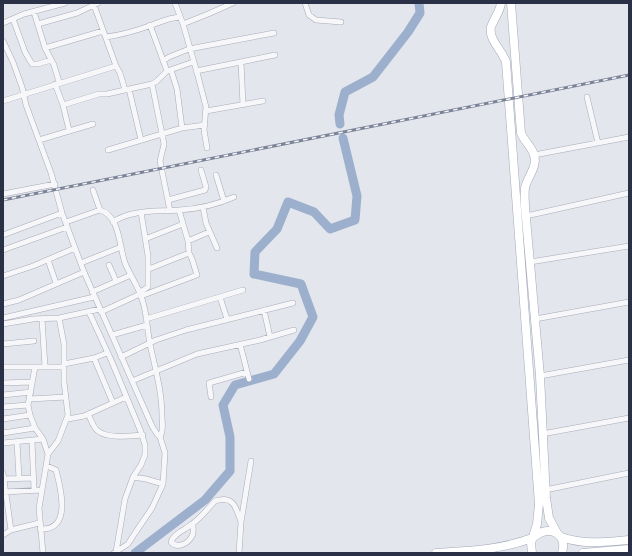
<svg xmlns="http://www.w3.org/2000/svg" width="632" height="556" viewBox="0 0 632 556" font-family="'Noto Sans',sans-serif">
<rect width="100%" height="100%" fill="#e3e6ec"/>
<g fill="none" stroke-linecap="round" stroke-linejoin="round">
<!-- river -->
<path stroke="#9cb0ce" stroke-width="9" d="M 340,124 L 339,115 L 345,92 L 373,77 L 408,32 L 420,13 L 419,3
M 135,553 L 205,500 L 230,471 L 230,437 L 223,405 L 235,385 L 274,374 L 300,341 L 313,317 L 301,284 L 254,274 L 255,252 L 277,229 L 288,202 L 314,212 L 330,229 L 355,220 L 357,196 L 343,138"/>
<defs>
<path id="minor" d="M 175,3 L 183,24 L 198,76 L 206,107 L 204,130 L 207,148
M 305,3 L 309,15 L 316,20 L 341,22
M 94,5 L 116,66 L 120,73 L 125,90
M 34,12 L 45,48 L 54,65 L 59,82
M 13,19 L 25,52 L 32,64 L 38,64 L 51,60
M 3,23 L 24,14 L 65,3
M 38,24 L 77,13 L 98,3
M 183,24 L 208,14 L 233,3
M 150,25 L 167,71
M 106,37 C 121,35 135,31 149,26 C 160,22 168,18 180,17
M 3,41 L 13,62 L 22,87 L 26,105 L 51,173 L 62,213 L 84,272 L 152,426 L 157,434 L 160,437 L 165,453 L 163,484 L 152,508 L 135,533 L 128,544 L 114,553
M 45,48 L 103,31
M 163,61 L 169,57 L 189,49 L 274,33
M 241,62 L 243,105
M 171,70 L 177,89 L 182,128
M 196,71 L 275,55
M 55,84 L 63,105 L 69,130
M 152,84 L 164,144 L 160,161 L 170,211
M 129,89 L 141,140
M 587,97 L 598,143
M 3,101 L 116,66
M 63,105 L 99,94 L 107,94 L 152,84 L 157,81 L 167,71 L 193,62
M 206,111 L 263,101
M 39,140 L 93,124
M 108,150 L 182,128 L 205,125
M 534,155 L 629,137
M 216,175 L 224,201
M 93,190 L 100,210
M 3,194 L 55,184
M 168,200 L 205,190 L 206,187 L 201,170
M 203,207 L 206,223 L 217,248
M 526,216 L 629,193
M 66,222 L 100,210 C 120,216 119,246 125,263 C 130,275 138,286 142,299 C 147,313 147,329 150,344 C 155,368 162,391 162,416 C 162,423 164,430 160,437
M 113,222 C 132,209 157,212 179,210 C 198,209 216,205 234,197
M 3,235 L 62,213
M 145,239 L 183,224
M 188,241 L 209,232
M 3,250 L 67,227
M 48,260 L 56,283
M 530,262 L 629,246
M 81,263 L 121,247
M 109,265 L 116,281
M 149,269 L 189,253
M 3,276 L 33,266 L 75,248
M 92,292 L 131,275
M 140,292 L 148,287 L 148,256 L 141,212
M 141,296 L 197,275 L 192,259 L 189,253 L 188,241 L 179,210
M 220,297 L 227,319
M 3,304 L 19,300 L 84,272
M 264,310 L 270,337
M 89,312 L 112,362 L 141,432 L 145,445 L 145,455 L 141,465 L 133,477 L 125,499 L 116,552
M 101,312 L 140,294
M 3,318 L 94,297
M 42,319 L 45,367
M 146,319 L 243,290
M 535,319 L 629,302
M 3,324 L 33,319 L 59,318 L 100,309
M 112,335 L 147,325
M 3,344 L 34,341
M 240,344 L 249,379
M 121,357 L 156,340 L 186,330 L 293,303
M 94,358 L 113,403
M 64,364 L 94,358 L 107,353
M 3,367 L 64,367
M 35,367 L 28,405 L 30,415 L 35,428 L 43,439 L 48,454
M 540,376 L 629,360
M 132,381 L 197,354 L 260,340 L 294,330
M 3,383 L 32,382
M 3,395 L 31,392
M 211,397 L 209,383 L 247,372
M 30,399 L 66,397
M 3,407 L 28,405
M 88,414 C 91,419 93,428 98,431 C 108,439 131,436 143,435
M 3,419 L 30,415
M 68,419 L 84,416 L 126,397
M 3,433 L 35,428
M 542,434 L 629,418
M 32,441 L 34,490
M 17,442 L 19,478
M 3,443 L 43,439
M 3,473 L 11,530
M 133,477 L 146,479 L 163,484
M 3,479 L 33,478
M 545,490 L 629,473
M 3,492 L 42,490
M 193,524 C 193,528 194,533 192,536 C 188,544 177,549 171,542 C 174,533 185,530 192,524 C 201,518 208,508 215,501 C 234,495 236,508 241,522
M 40,529 C 72,531 61,489 56,470 L 47,466
M 3,535 L 11,530 L 39,523
M 43,553 L 39,508 L 48,454 L 58,441 L 68,415 L 64,382 L 64,344 L 59,318
M 239,553 L 241,522 L 251,461"/>
<path id="primary" d="M 501,3 C 500,12 494,18 491,27 C 488,39 502,50 506,62 L 539,504 L 537,524 L 531,543 L 532,553
M 511,3 L 521,133 C 524,141 532,147 534,155 C 538,167 527,177 525,188 C 524,194 525,200 525,207 L 540,376 L 546,498 L 549,518 L 557,533
M 534,537 C 548,524 568,533 562,553
M 561,537 C 584,545 605,542 629,540
M 436,553 C 468,551 501,550 532,538
M 583,553 L 629,549"/>
</defs>
<!-- minor casing -->
<use href="#minor" stroke="#a8acb7" stroke-width="6"/>
<!-- primary casing -->
<use href="#primary" stroke="#a2a9b9" stroke-width="9"/>
<!-- minor -->
<use href="#minor" stroke="#f7f7fa" stroke-width="5"/>
<!-- primary -->
<use href="#primary" stroke="#fff" stroke-width="8"/>
<defs>
<path id="rail" d="M 3,200 L 629,75"/>
</defs>
<!-- rail casing -->
<use href="#rail" stroke="#7b8397" stroke-width="3"/>
<!-- rail -->
<use href="#rail" stroke="#f3f5f9" stroke-width="1.5" stroke-dasharray="4.5" stroke-linecap="butt"/>
</g>
<!-- border -->
<rect width="632" height="556" fill="none" stroke="#2a3146" stroke-width="8"/>
</svg>
